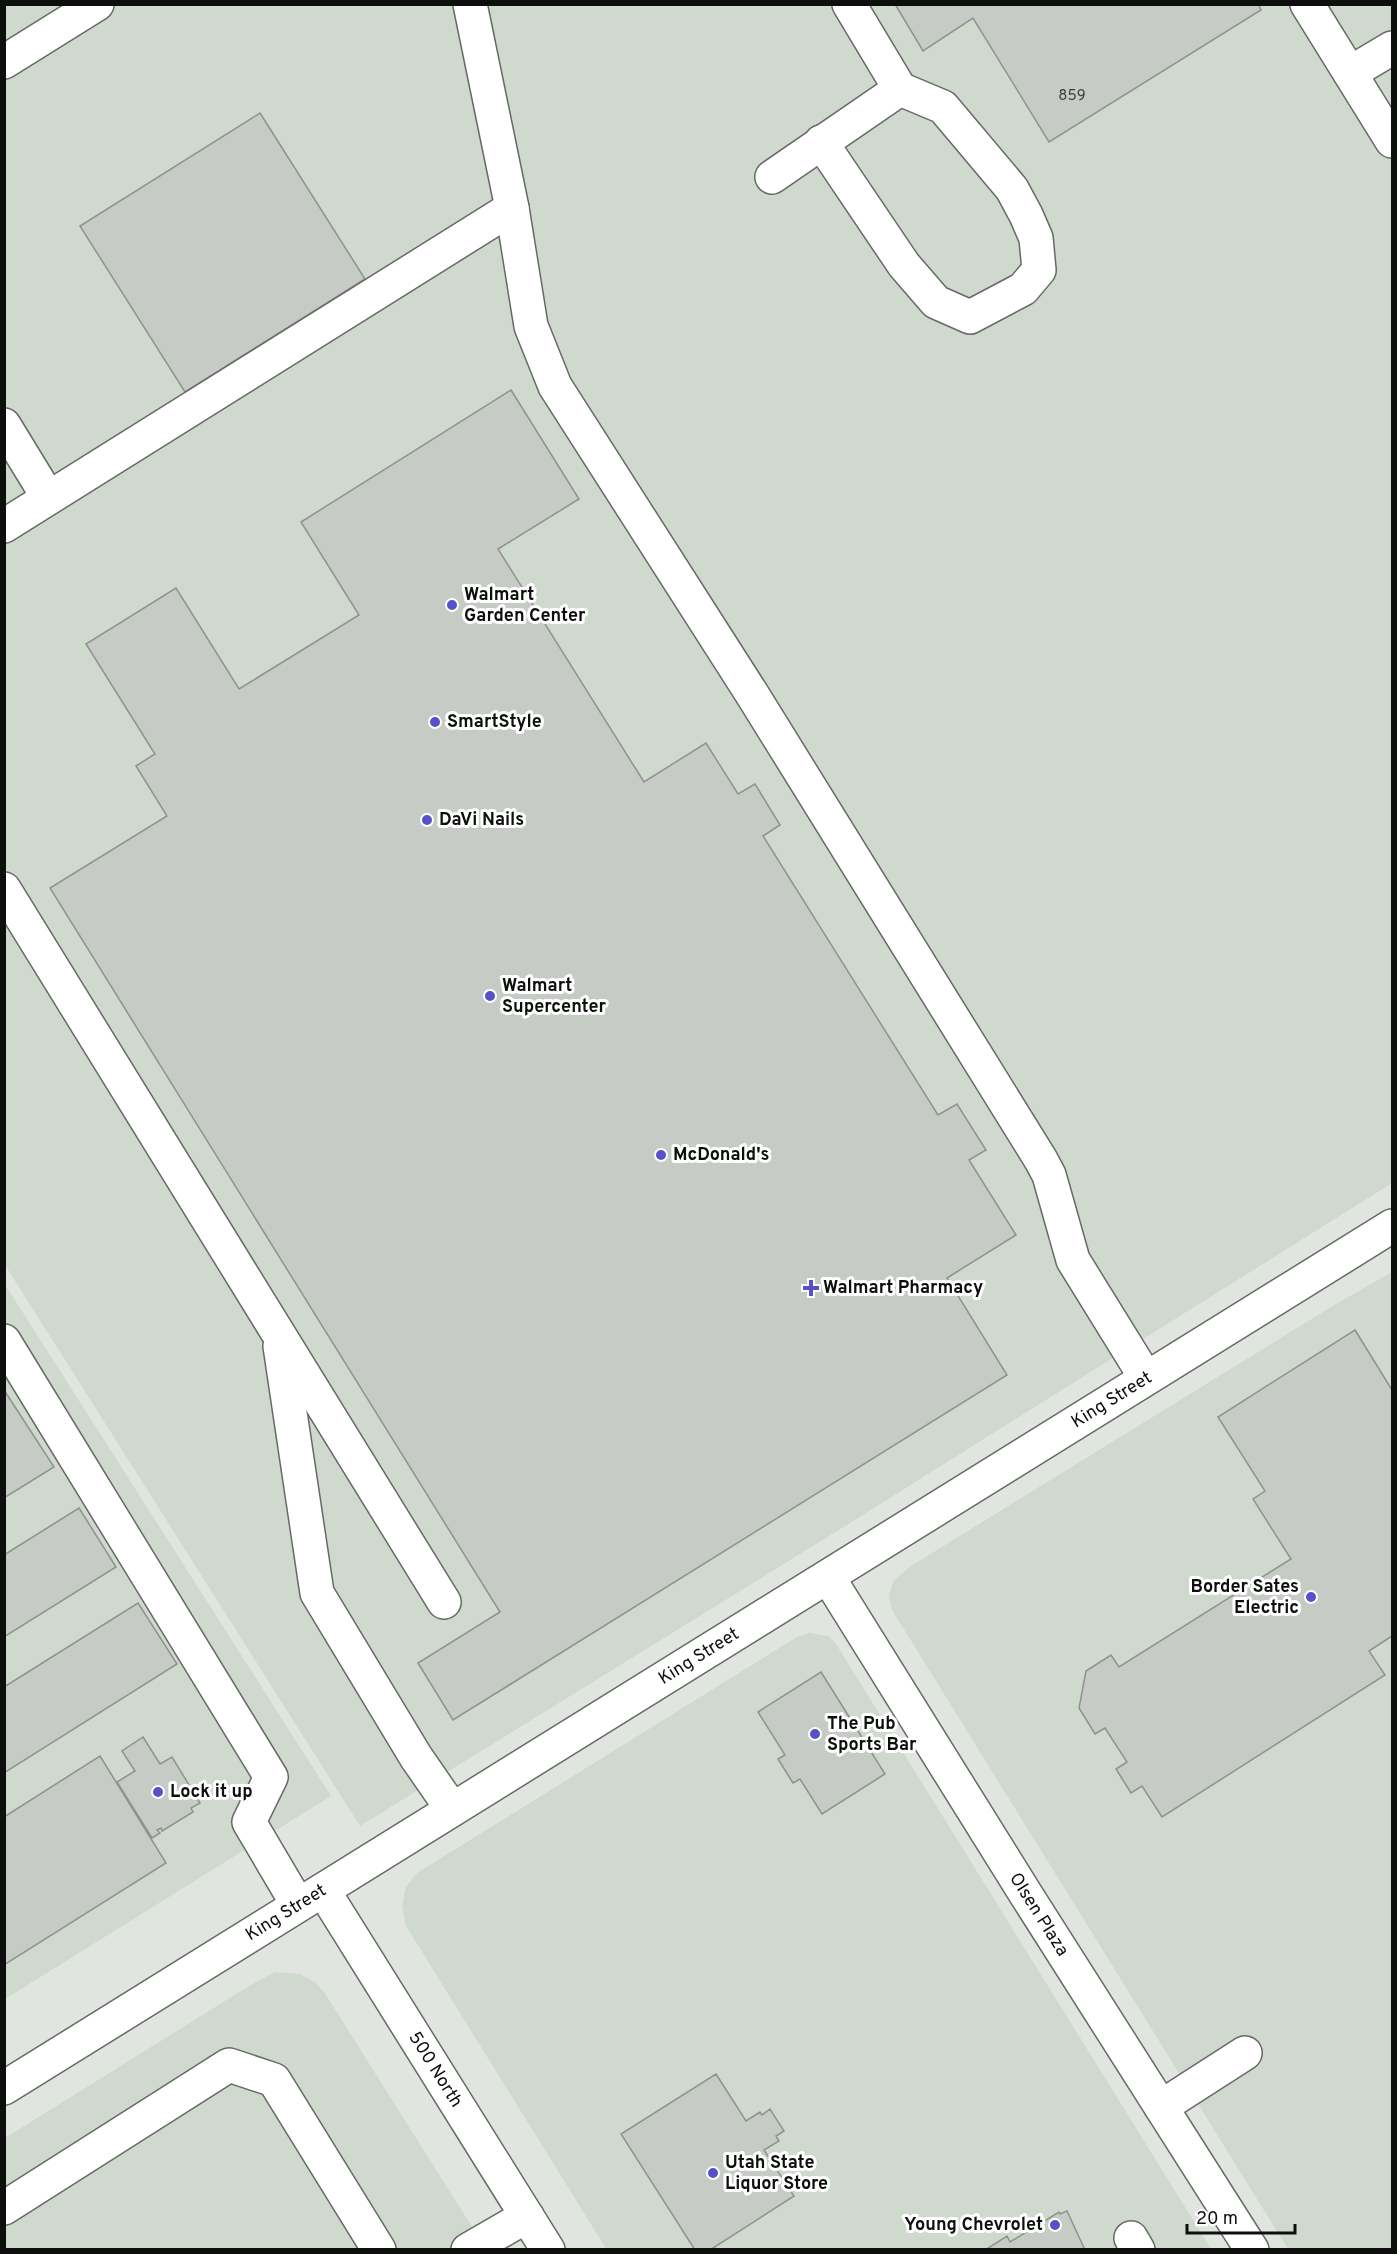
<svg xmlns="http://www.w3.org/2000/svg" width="1397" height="2254" viewBox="0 0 1397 2254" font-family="Overpass,sans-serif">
<rect width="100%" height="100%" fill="#e0e5df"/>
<!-- built -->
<path fill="#cfd9ce" d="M 5,5 L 1392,5 L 1392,1183 L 842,1528 L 360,1826 L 5,1265 Z
M 1392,1272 L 1392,2249 L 1288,2249 L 892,1610 L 889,1595 L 894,1580 L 911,1566 L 1336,1304 Z
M 4,1283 L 331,1796 L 5,1999 L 4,1999 Z
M 809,1633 L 829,1636 L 836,1644 L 1211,2249 L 607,2250 L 406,1926 L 402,1906 L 406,1887 L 417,1873 L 797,1637 Z
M 275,1972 L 300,1974 L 316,1983 L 324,1992 L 486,2249 L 5,2250 L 5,2138 L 249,1986 Z"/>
<!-- building -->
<path fill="#c6cbc5" stroke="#8e938d" stroke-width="1.5" d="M 895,4 L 1258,4 L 1261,10 L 1049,142 L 973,18 L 923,51 Z
M 260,113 L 365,279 L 185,392 L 80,226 Z
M 511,390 L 579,499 L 498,549 L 644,782 L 706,743 L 738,794 L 755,784 L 780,825 L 763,836 L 938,1115 L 957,1104 L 986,1150 L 969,1160 L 1016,1235 L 947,1278 L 1007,1375 L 453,1720 L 418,1663 L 500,1612 L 50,888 L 167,816 L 136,766 L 155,754 L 86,644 L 176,588 L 239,689 L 359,615 L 301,522 Z
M 1355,1330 L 1392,1390 L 1392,1636 L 1369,1651 L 1385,1675 L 1162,1817 L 1142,1786 L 1131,1793 L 1116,1769 L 1127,1762 L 1105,1728 L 1095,1734 L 1079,1708 L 1086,1671 L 1111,1655 L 1119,1667 L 1291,1559 L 1253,1499 L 1265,1491 L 1218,1417 Z
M 4,1390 L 54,1467 L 4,1498 Z
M 79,1508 L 116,1567 L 4,1637 L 4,1555 Z
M 138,1603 L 177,1664 L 4,1773 L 4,1687 Z
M 821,1672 L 885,1774 L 822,1814 L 800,1779 L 793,1783 L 778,1759 L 785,1755 L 758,1712 Z
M 143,1737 L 160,1764 L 172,1757 L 200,1803 L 191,1808 L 193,1812 L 162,1831 L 161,1828 L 157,1830 L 160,1833 L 152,1838 L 117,1782 L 135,1771 L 122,1751 Z
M 100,1756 L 166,1863 L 4,1965 L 4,1817 Z
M 716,2074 L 746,2121 L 760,2112 L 762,2115 L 770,2109 L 784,2131 L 776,2136 L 779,2141 L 764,2150 L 794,2196 L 710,2250 L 695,2250 L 621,2134 Z
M 1067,2211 L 1085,2250 L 985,2250 L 1007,2236 L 1010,2242 L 1059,2212 L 1060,2214 Z"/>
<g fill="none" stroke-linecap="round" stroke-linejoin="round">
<defs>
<g id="minor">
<path d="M 470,4 L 512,208 L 531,326 L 555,386 L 752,694 L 1041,1160 L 1049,1175 L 1073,1260 L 1146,1378"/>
<path d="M 1307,4 L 1392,141"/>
<path d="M 4,62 L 97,4"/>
<path d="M 1350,73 L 1392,48"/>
<path d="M 821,142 L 904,265 L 936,302 L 970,317 L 1023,289 L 1039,270 L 1036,238 L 1026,215 L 1012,189 L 943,107 L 900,89"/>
<path d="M 772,177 L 900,89 L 849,4"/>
<path d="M 4,425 L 48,497"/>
<path d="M 4,526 L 512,208"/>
<path d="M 4,889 L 444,1602"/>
<path d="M 4,1341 L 271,1777 L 249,1822 L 298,1905"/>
<path d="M 280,1346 L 317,1593 L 416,1757 L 452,1809"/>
<path id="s1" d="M 828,1577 L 1025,1893 L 1252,2250"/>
<path id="s2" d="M 323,1890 L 548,2250"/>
<path id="s3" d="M 4,2088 L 1392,1226"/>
<path d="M 1161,2107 L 1245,2053"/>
<path d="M 4,2208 L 229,2065 L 274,2080 L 379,2250"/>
<path d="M 1131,2238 L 1138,2250"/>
<path d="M 468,2250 L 527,2216"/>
</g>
</defs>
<!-- minor casing -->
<use href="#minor" stroke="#666a65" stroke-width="36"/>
<!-- minor -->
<use href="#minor" stroke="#fff" stroke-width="33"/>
</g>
<!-- markers -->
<g fill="#5750c8" stroke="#fff" stroke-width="2">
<circle cx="452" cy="605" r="6"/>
<circle cx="435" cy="722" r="6"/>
<circle cx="427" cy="820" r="6"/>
<circle cx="490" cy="996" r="6"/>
<circle cx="661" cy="1155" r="6"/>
<path d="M808 1279h6v6h6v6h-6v6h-6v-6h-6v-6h6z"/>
<circle cx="1311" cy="1597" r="6"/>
<circle cx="815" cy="1734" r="6"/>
<circle cx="158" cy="1792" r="6"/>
<circle cx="713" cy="2173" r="6"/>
<circle cx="1055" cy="2225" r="6"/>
</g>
<g text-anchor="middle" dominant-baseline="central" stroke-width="6" stroke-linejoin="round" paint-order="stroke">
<!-- number labels -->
<g font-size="15" fill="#3b3e3b">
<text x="1072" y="96">859</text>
</g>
<!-- poi labels -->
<g font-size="18" font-weight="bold" fill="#0d0f0d" stroke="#fff" text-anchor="start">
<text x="464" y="595">Walmart<tspan x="464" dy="21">Garden Center</tspan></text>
<text x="447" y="722">SmartStyle</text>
<text x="439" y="820">DaVi Nails</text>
<text x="502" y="986">Walmart<tspan x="502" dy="21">Supercenter</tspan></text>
<text x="673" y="1155">McDonald's</text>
<text x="823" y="1288">Walmart Pharmacy</text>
<text x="1299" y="1587" text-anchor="end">Border Sates<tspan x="1299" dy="21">Electric</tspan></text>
<text x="827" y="1724">The Pub<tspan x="827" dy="21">Sports Bar</tspan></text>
<text x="170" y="1792">Lock it up</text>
<text x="725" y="2163">Utah State<tspan x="725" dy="21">Liquor Store</tspan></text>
<text x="1043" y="2225" text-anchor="end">Young Chevrolet</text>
</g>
<!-- street labels -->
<g font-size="18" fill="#0d0f0d" stroke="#fff">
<text stroke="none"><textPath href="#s3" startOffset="1304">King Street</textPath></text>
<text stroke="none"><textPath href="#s3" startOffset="818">King Street</textPath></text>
<text stroke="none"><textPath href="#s3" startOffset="332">King Street</textPath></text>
<text stroke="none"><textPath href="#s1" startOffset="398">Olsen Plaza</textPath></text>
<text stroke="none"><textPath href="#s2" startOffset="212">500 North</textPath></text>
</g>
</g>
<!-- border -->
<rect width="1397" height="2254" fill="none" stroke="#0d0f0d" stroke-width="12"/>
<!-- scale -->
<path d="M1187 2224v9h108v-9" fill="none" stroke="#0d0f0d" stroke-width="3"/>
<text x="1196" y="2224" font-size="18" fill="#0d0f0d" stroke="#ffffff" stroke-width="4.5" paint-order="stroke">20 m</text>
</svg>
